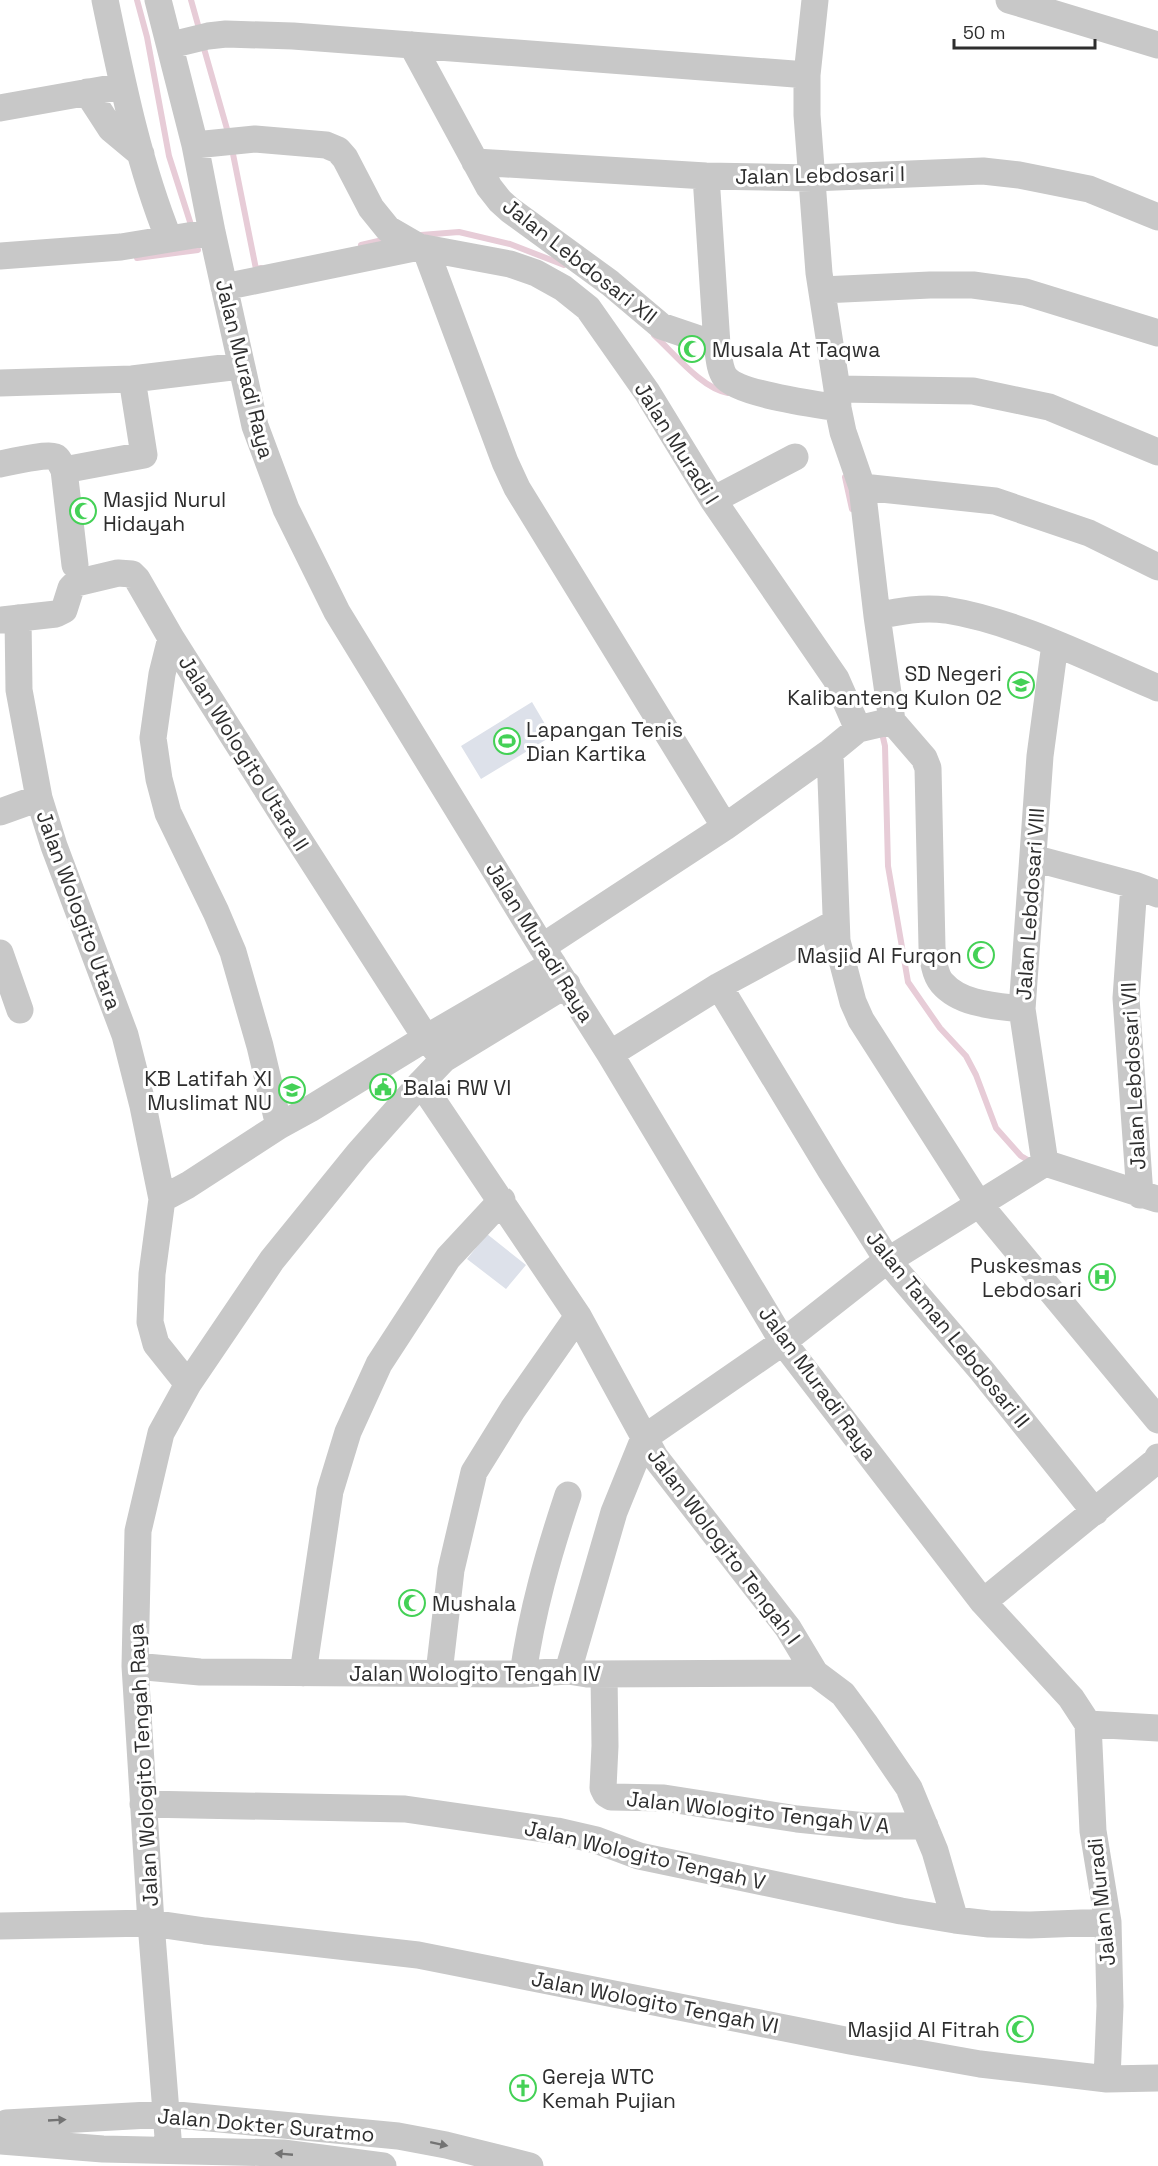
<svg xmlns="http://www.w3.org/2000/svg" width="1158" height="2166" viewBox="0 0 1158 2166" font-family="'Space Grotesk',sans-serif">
<rect width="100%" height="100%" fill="#fff"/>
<!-- green -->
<path fill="#dde1ea" d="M 532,702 L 552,736 L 481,779 L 461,746 Z
M 487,1234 L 526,1265 L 506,1289 L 467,1259 Z"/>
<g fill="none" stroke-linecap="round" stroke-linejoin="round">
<!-- stream -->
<path stroke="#e7ccd7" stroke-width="6" d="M 137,0 L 147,37 L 169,156 L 192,228
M 191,0 L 200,32
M 203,45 L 229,136
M 232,149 L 256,269 L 261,268
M 421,235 L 459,232 L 510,244 L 564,265
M 361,245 L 387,239
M 137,258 L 198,250 L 195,241
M 654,335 C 674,353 701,388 728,393
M 845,477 L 852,509
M 881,729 L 885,746 L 888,866 L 908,982 L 940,1028 L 966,1056 L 976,1075 L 996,1128 L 1021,1156 L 1033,1163"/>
<!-- minor -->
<path stroke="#c8c8c8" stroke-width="27" d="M 105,0 C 122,81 138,162 169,239
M 158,0 L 195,145 L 212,232 L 255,426 L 286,509 L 337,612 L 542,947 L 610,1054 L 783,1342 L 983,1602 L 1071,1698 L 1088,1724 L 1158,1728
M 1009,0 L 1158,45
M 171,45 L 208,36 L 226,34 L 293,36 L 807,75
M 412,45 L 489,187 L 500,201 L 510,210 L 610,283 L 661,326 L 717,345 C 719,355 719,369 725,377 C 738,394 815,404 838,408
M 87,92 L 111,129 L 141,154
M 0,108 L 123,86
M 195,145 L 255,139 L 326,145 L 338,150 L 345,158 L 371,208 L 388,229 L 419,247 L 510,264 L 536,273 L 563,288 L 588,308 L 647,392 L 713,500 L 836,679 L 858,729
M 475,162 L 706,176 L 812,178 L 983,171 L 1019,175 L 1089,189 L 1158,217
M 706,176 L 717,345
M 425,248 L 505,462 L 517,488 L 725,827
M 0,256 L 121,247 L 212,232
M 224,287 L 419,247
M 822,290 L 930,285 L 973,285 L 1025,292 L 1158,333
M 0,383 L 132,379 L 240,366
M 837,389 L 973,391 L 1049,407 L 1158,452
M 0,464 C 10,462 51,452 57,458 C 60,461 62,467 64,470 L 75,565
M 64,470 L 144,455 L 132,379
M 862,487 L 995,501 L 1089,533 L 1158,567
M 713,500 L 795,457
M 877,616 C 900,611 922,607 946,610 C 1016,621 1092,660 1158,688
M 18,618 L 19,690 L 39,798 L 54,846 L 125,1035 L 143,1106 L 162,1199 L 152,1274 L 150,1322 L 156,1344 L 188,1384
M 2,620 L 56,614 L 64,610 L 71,588 L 76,583 L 118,573 L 132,574 L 137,579 L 171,638 L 283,815 L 426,1038 L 444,1059
M 171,638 L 162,674 L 153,738 L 159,779 L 168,813 L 216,912 L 233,952 L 260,1046 L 279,1126
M 892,721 L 924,758 L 928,768 L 932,947 C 933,958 934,974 942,983 C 961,1005 996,1006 1022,1009
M 830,752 L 837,941 L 853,1002 L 861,1020 L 978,1203 L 1158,1420
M 0,812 L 39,798
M 1033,858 L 1134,885 L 1158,894
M 1134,885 L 1126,998 L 1140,1195
M 542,947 L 725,827 L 830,752 L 858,729 L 892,721 L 877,616 L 862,487 L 843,432 L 838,408 L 837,389 L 819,273 L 807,115 L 807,75 L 815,0
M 0,953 L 20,1010
M 719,986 L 831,1171 L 888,1261 L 982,1371 L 1095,1512
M 610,1054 L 719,986 L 835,923
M 421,1083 L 578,1316 L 655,1457 L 788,1628 L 815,1673 L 843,1694 L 866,1725 L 909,1788 L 935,1851 L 955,1920
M 1045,1163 L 1022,1009 L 1040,756 L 1055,644
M 1045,1163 L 1157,1199
M 162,1199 L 188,1185 L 279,1126 L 310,1109 L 426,1038 L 553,964
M 983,1602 L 1156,1461 L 1158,1457
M 135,1666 L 200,1672 L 523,1674 L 568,1671 L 587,1674 L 815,1673
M 568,1671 L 614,1512 L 644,1438 L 783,1342 L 881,1265 L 1045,1163
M 303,1673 L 330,1491 L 348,1432 L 379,1364 L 448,1258 L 502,1200
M 439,1673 L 451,1570 L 474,1472 L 513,1409 L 578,1316
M 523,1674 C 532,1611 548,1555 568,1495
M 604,1674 L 605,1746 L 603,1788 L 606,1794 L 611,1797 L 664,1798 L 797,1819 L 866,1826 L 925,1826
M 1088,1724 L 1093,1831 L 1108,1922 L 1110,2006 L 1107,2079
M 143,1804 L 405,1809 L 557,1831 L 596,1840 L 639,1856 L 901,1911 L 955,1920 L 989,1924 L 1030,1925 L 1108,1922
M 0,1926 L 151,1923 L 205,1931 L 418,1955 L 850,2041 L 980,2064 L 1107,2079 L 1158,2078
M 0,2126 L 6,2123 L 167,2114 L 398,2136 L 446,2145 L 530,2166
M 0,2141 L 103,2149 L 283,2153 L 383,2166
M 169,2150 L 151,1923 L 135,1666 L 138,1531 L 161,1433 L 188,1384 L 272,1260 L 358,1154 L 421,1083 L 444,1059 L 567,984"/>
</g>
<!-- one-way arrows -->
<defs><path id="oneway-solid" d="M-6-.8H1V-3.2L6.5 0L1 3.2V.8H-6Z" transform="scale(1.5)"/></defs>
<g fill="#737373">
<use href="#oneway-solid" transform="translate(57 2120) rotate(-3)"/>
<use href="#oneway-solid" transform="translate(439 2144) rotate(12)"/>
<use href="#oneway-solid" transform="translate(284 2154) rotate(-175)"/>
</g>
<!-- icons -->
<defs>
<symbol id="mosque-ring" viewBox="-11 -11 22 22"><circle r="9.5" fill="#fff" stroke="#44d156" stroke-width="1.5"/><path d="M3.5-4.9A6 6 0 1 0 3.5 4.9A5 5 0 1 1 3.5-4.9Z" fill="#44d156"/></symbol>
<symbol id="school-ring" viewBox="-11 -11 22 22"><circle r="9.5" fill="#fff" stroke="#44d156" stroke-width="1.5"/><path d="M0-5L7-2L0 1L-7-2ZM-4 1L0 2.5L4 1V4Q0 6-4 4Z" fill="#44d156"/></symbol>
<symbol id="stadium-ring" viewBox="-11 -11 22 22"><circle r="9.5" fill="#fff" stroke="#44d156" stroke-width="1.5"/><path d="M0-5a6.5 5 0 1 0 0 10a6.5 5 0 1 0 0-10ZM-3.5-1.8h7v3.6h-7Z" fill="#44d156"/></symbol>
<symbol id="civic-ring" viewBox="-11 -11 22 22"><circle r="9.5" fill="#fff" stroke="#44d156" stroke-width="1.5"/><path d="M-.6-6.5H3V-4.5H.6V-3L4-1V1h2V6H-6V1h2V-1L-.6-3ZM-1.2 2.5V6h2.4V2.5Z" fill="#44d156"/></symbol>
<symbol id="hospital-ring" viewBox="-11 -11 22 22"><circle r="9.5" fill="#fff" stroke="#44d156" stroke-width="1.5"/><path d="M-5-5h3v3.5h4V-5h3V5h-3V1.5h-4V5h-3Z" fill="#44d156"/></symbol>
<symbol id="church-ring" viewBox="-11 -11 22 22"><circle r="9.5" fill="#fff" stroke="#44d156" stroke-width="1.5"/><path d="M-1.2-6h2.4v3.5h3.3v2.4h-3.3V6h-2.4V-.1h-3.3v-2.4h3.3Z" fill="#44d156"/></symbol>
</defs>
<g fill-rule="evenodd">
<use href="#mosque-ring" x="677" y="334" width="30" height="30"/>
<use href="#mosque-ring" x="68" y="496" width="30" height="30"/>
<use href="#school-ring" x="1006" y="670" width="30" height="30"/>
<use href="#stadium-ring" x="492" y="726" width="30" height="30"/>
<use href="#mosque-ring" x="966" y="940" width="30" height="30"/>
<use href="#civic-ring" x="368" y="1072" width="30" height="30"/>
<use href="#school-ring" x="277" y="1075" width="30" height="30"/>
<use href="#hospital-ring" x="1087" y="1262" width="30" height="30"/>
<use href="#mosque-ring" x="397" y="1588" width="30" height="30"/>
<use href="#mosque-ring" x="1005" y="2014" width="30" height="30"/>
<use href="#church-ring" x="508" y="2073" width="30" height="30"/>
</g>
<g text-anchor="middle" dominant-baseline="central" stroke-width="6" stroke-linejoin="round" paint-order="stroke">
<!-- street labels -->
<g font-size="21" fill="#2e2e2e" stroke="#fff">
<text transform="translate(820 175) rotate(-1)">Jalan Lebdosari I</text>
<text transform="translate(580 261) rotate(38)">Jalan Lebdosari XII</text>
<text transform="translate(245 369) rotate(76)">Jalan Muradi Raya</text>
<text transform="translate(677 443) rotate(58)">Jalan Muradi I</text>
<text transform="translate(244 753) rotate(58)">Jalan Wologito Utara II</text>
<text transform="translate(1030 904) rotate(-86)">Jalan Lebdosari VIII</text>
<text transform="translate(79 910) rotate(70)">Jalan Wologito Utara</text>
<text transform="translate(540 942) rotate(58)">Jalan Muradi Raya</text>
<text transform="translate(1133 1076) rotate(-93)">Jalan Lebdosari VII</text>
<text transform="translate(948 1329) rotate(51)">Jalan Taman Lebdosari II</text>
<text transform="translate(818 1383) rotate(54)">Jalan Muradi Raya</text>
<text transform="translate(724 1546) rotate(53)">Jalan Wologito Tengah I</text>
<text x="475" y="1673">Jalan Wologito Tengah IV</text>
<text transform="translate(143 1765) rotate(-93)">Jalan Wologito Tengah Raya</text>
<text transform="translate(758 1812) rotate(6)">Jalan Wologito Tengah V A</text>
<text transform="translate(645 1855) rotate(13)">Jalan Wologito Tengah V</text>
<text transform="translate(1101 1902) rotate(-96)">Jalan Muradi</text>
<text transform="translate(655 2002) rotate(11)">Jalan Wologito Tengah VI</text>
<text transform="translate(266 2125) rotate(5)">Jalan Dokter Suratmo</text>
</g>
<!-- poi labels -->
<g font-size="21" fill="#2e2e2e" stroke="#fff" text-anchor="start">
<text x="712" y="349">Musala At Taqwa</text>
<text x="103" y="499">Masjid Nurul<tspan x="103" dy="24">Hidayah</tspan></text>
<text x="1002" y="673" text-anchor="end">SD Negeri<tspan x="1002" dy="24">Kalibanteng Kulon 02</tspan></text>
<text x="526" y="729">Lapangan Tenis<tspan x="526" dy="24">Dian Kartika</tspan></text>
<text x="962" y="955" text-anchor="end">Masjid Al Furqon</text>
<text x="272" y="1078" text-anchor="end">KB Latifah XI<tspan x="272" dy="24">Muslimat NU</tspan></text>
<text x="403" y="1087">Balai RW VI</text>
<text x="1082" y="1265" text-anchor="end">Puskesmas<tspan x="1082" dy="24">Lebdosari</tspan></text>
<text x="432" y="1603">Mushala</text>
<text x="1000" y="2029" text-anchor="end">Masjid Al Fitrah</text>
<text x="542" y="2076">Gereja WTC<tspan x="542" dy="24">Kemah Pujian</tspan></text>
</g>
</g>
<!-- scale -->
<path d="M954 39v9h141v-9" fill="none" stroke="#2e2e2e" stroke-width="3"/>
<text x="963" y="39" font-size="18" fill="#2e2e2e" stroke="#ffffff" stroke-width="4.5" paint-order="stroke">50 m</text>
</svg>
